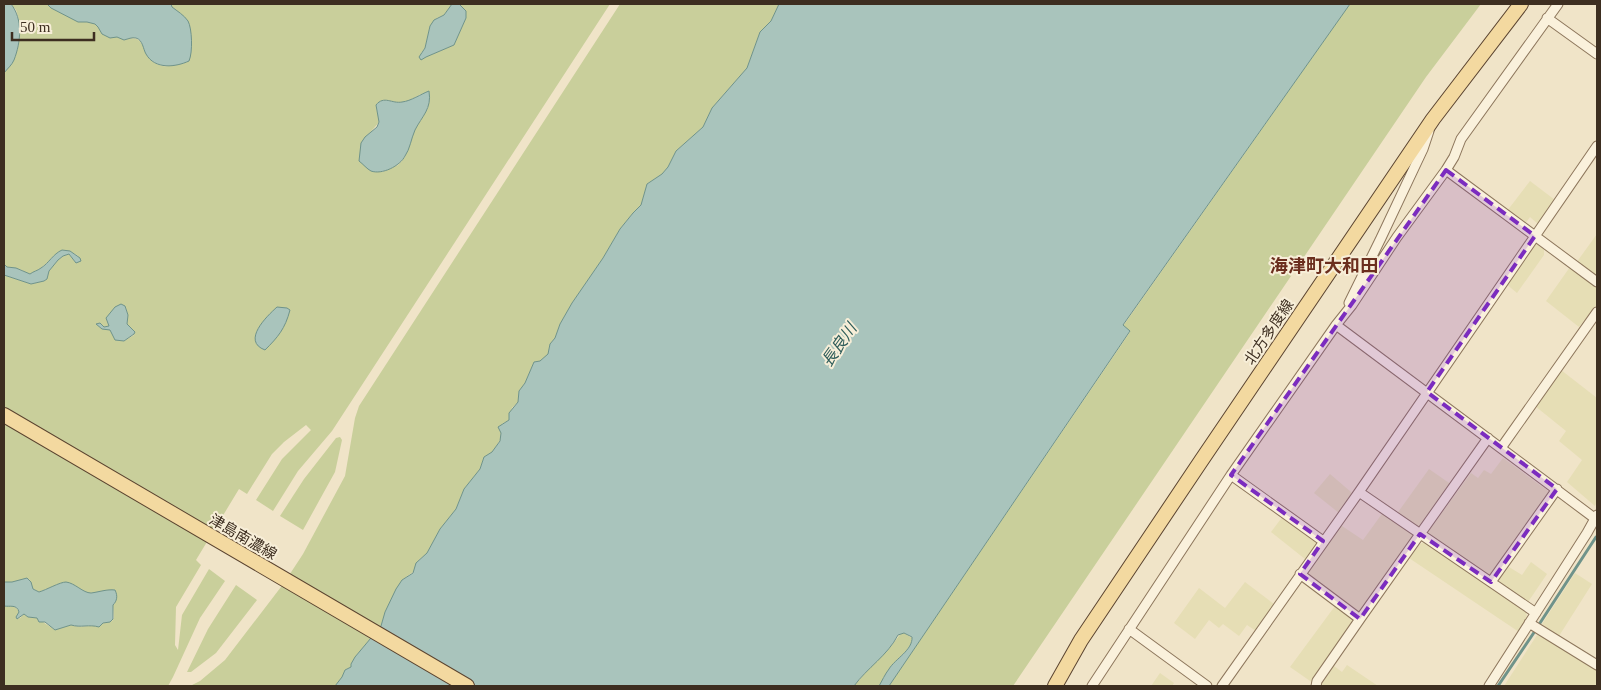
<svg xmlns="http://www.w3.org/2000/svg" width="1601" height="690" viewBox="0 0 1601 690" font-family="'Times New Roman','Noto Sans JP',serif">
<rect width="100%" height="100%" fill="#f0e4c8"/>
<!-- farmland -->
<path fill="#e6deb5" d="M 1530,181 L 1555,200 L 1538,224 L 1530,217 L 1525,224 L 1507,211 Z
M 1597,234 L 1597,279 L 1576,263 Z
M 1537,243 L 1544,248 L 1544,255 L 1517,293 L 1505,283 L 1531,244 Z
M 1570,267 L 1597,288 L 1597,304 L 1579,327 L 1546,301 Z
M 1561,370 L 1597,398 L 1597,501 L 1595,506 L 1567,482 L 1582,460 L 1559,441 L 1566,431 L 1535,406 Z
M 1503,458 L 1548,491 L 1549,498 L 1492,575 L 1487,575 L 1430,536 L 1428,532 L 1471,473 L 1478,478 L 1484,470 L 1491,474 Z
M 1429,469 L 1452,485 L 1419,531 L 1396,515 Z
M 1330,474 L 1351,492 L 1351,495 L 1339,513 L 1314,493 Z
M 1384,511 L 1417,534 L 1360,612 L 1356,613 L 1305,574 L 1339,524 L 1363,540 Z
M 1283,516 L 1318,541 L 1305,559 L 1271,532 Z
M 1425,542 L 1526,611 L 1527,619 L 1519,632 L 1409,558 L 1420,544 Z
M 1531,562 L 1547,574 L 1528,602 L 1501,584 L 1499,580 L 1509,567 L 1522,575 Z
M 1575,573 L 1592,584 L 1559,636 L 1542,624 Z
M 1245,582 L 1274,604 L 1256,631 L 1247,625 L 1239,636 L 1223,624 L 1219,628 L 1209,620 L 1195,639 L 1174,623 L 1199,588 L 1225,608 Z
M 1335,606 L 1353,619 L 1352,623 L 1313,683 L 1290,667 Z
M 1537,635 L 1557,644 L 1597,669 L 1597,686 L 1504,686 Z
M 1347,665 L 1378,686 L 1320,686 L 1334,666 L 1342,672 Z
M 1160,673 L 1174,683 L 1172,686 L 1151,686 Z"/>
<!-- green -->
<path fill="#c9cf9b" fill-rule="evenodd" d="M 11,4 L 47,4 L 51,8 L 95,24 L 98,27 L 102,34 L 122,38 L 124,40 C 150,31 139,62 163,66 C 170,67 177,64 184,63 L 190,36 L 188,21 L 172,7 L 171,4 L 452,4 L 444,15 L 437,18 L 430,26 L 425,48 L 421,53 L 426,57 L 454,45 L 466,18 L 466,11 L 459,4 L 610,4 L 332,431 L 298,471 L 273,511 L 256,500 L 282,459 L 311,430 L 306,425 L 284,442 L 272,454 L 247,494 L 239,489 L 196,560 L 201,565 L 176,607 L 175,645 L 178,650 L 182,615 L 209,569 L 225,581 L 200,618 L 173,677 L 168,686 L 4,686 L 4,606 C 10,606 16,605 19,612 L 16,619 L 20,618 L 24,614 L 28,617 L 37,618 L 55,630 L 71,625 C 84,629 100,624 112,621 L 114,618 L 113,605 L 115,603 L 108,590 L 102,592 L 88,593 L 71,584 L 61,583 L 39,592 L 33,589 L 29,579 L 12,582 L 4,582 L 4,275 L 31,284 L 44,281 L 47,279 L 49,271 L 58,260 L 63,256 L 69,254 L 76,263 L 78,256 C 58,243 56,256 42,267 C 39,270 31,273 28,275 L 22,270 L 7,267 L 4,264 L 4,73 L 13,61 L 19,20 L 16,10 ZM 421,94 L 428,108 L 414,131 L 405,157 L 398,165 L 382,172 L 361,144 C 365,137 379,124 379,121 C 379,116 376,110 376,105 C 384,95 392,104 402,102 C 409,102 415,97 421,94 ZM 125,306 L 128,315 L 127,324 L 134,335 L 124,341 L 110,330 L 96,324 L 100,323 L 104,327 L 109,326 L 109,324 Z
M 620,4 L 779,4 L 771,21 L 760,32 L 747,68 L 712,108 L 703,127 L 676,151 L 668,167 L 662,174 L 647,184 L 641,205 L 633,213 L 620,229 L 603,258 L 572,303 L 560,324 L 555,338 L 550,344 L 549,354 L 540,361 L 534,362 L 525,383 L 519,391 L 518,402 L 512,408 L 509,420 L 502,424 L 500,440 L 492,453 L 484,457 L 480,469 L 464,489 L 456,509 L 440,529 L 427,553 L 419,560 L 413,572 L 402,580 L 385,612 L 381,626 L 355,657 L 351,667 L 345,670 L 343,677 L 335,686 L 190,686 L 200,681 L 225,660 L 284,583 L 303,554 L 345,476 L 355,418 L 359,406 Z
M 1350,4 L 1481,4 L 1426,77 L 1013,686 L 889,686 L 1130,332 L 1123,326 Z
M 340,437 L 342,440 L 335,472 L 303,530 L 280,516 L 304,479 L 336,438 Z
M 236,585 L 257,600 L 216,653 L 191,672 L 187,672 L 208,629 Z
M 901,633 L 904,633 L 912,638 C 912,650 895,659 889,669 C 885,674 882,681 879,686 L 854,686 L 871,666 L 889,649 Z"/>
<!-- water -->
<path fill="#a9c4bc" stroke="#6f938a" d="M 4,4 L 11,4 C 23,19 21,42 14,60 C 12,65 7,69 4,73 Z
M 47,4 L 171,4 L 172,7 C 177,11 184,15 188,21 C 192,28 193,52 189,61 C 176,67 155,70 146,54 C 143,49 143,40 136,38 C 132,37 128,39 124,40 L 117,37 L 110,38 L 102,34 L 98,27 L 95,24 L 87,22 L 78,22 L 51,8 Z
M 452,4 L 459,4 L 466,11 L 466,18 L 454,45 L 426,57 L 421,60 L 419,57 L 425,48 L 430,26 L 434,20 L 444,15 Z
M 779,4 L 1350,4 L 1123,325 L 1130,331 L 889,686 L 879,686 C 882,681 885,674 889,669 C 895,659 913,650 912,637 L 904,633 L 898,635 C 888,655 867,668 854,686 L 335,686 L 342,677 L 345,670 L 351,667 L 351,664 L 355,657 L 381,626 L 385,612 L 396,589 L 402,580 L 413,573 L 416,563 L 427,553 L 440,529 L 456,509 L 464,489 L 480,469 L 484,457 L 492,452 L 500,441 L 501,433 L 498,427 L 509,420 L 509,413 L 518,402 L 519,391 L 525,383 L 534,362 L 540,361 L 548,354 L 550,344 L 555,338 L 560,324 L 572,303 L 603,258 L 620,229 L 633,213 L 641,205 L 647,184 L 662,174 L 668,167 L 676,151 L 703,127 L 712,108 L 747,68 L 760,32 L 771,21 Z
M 429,91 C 432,109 422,116 415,130 C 411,139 410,149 405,156 C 400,166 382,175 371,171 C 367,169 363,164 359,161 L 361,143 L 365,137 L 377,127 L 379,122 L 376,105 C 384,95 392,104 402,102 C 411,101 421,94 429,91 Z
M 62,250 L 70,251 L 80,258 L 81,261 L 76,263 L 69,254 L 63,256 L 58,260 L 49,271 L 47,279 L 44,281 L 31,284 L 4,275 L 4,264 L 7,267 L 16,268 L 30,274 C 34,271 37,271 41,268 C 49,263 53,254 62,250 Z
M 121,304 L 125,306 L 128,315 L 127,324 L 135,332 L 134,334 L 124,341 L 115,340 L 110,330 L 102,329 L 96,324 L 100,323 L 104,327 L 109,326 L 106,318 L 115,307 Z
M 277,307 L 287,308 L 290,310 C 285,329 278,337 265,350 C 241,341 267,316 277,307 Z
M 27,578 L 31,582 L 33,589 L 39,592 C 46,590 60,582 66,582 C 75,583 83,593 91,593 C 99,592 107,589 115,590 C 118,596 117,601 113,605 L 113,619 L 110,622 L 103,623 L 99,627 C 89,624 81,628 71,625 L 55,630 L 45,622 L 39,622 L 37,618 L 28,617 L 24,614 L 17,619 L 16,617 L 19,612 C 17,604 10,607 4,606 L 4,582 L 12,582 Z"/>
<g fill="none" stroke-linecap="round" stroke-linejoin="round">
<!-- stream -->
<path stroke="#6f938a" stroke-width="3" d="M 1540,623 L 1596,537
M 1498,686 L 1535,631"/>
<defs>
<path id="street" d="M 1547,18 L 1597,54
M 1446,170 L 1597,282
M 1349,303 L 1381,238 L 1423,149 L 1429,131
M 1336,325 L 1597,520
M 1501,448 L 1597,312
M 1231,475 L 1323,541
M 1359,492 L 1536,613
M 1300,574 L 1360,619 L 1317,681 L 1316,686
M 1491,582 L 1557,489
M 1360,619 L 1488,438
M 1529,623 L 1597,665
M 1129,629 L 1207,686
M 1092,686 L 1231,475 L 1336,325 L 1352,305 L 1397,237 L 1446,170 L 1454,157 L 1461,139 L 1558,4
M 1222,686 L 1359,492 L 1597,146
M 1489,686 L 1587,533 L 1597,515"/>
<path id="primary" d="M 4,415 L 467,686
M 1055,686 L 1081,640 L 1201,461 L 1433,119 L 1521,4"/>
</defs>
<!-- street casing -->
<use href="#street" stroke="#8d765c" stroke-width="11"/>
<!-- primary casing -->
<use href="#primary" stroke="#5b4430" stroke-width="16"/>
<!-- street -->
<use href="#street" stroke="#faf1dc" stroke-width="9"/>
<!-- primary -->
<use href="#primary" stroke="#f3d9a0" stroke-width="14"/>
</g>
<!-- marked area -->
<path fill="#7b2cbf" fill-opacity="0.2" stroke="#7b2cbf" stroke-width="4" stroke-dasharray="10 6" stroke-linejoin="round" d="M 1446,170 L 1535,236 L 1427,392 L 1557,489 L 1491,582 L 1420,534 L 1360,619 L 1300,574 L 1323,541 L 1231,475 Z"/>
<g text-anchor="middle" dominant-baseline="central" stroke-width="4" stroke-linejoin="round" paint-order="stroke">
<!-- street labels -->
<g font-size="15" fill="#3d2e20" stroke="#f7eed8">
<text transform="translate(1269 332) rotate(-56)">北方多度線</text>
<text transform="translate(243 537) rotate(30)">津島南濃線</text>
</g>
<!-- water labels -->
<g font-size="16" font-style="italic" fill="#2f5d5a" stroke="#f7eed8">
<text transform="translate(839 345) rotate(-55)">長良川</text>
</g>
<!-- quarter labels -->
<g font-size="18" font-weight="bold" fill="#6b2e1e" stroke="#f7eed8">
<text x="1324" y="266">海津町大和田</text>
</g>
</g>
<!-- border -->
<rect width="1601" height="690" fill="none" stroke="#3d2e20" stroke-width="10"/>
<!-- scale -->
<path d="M12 32v8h82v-8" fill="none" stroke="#3d2e20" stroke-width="2.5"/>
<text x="20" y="32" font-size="15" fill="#3d2e20" stroke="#f7eed8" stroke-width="4" paint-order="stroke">50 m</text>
</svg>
